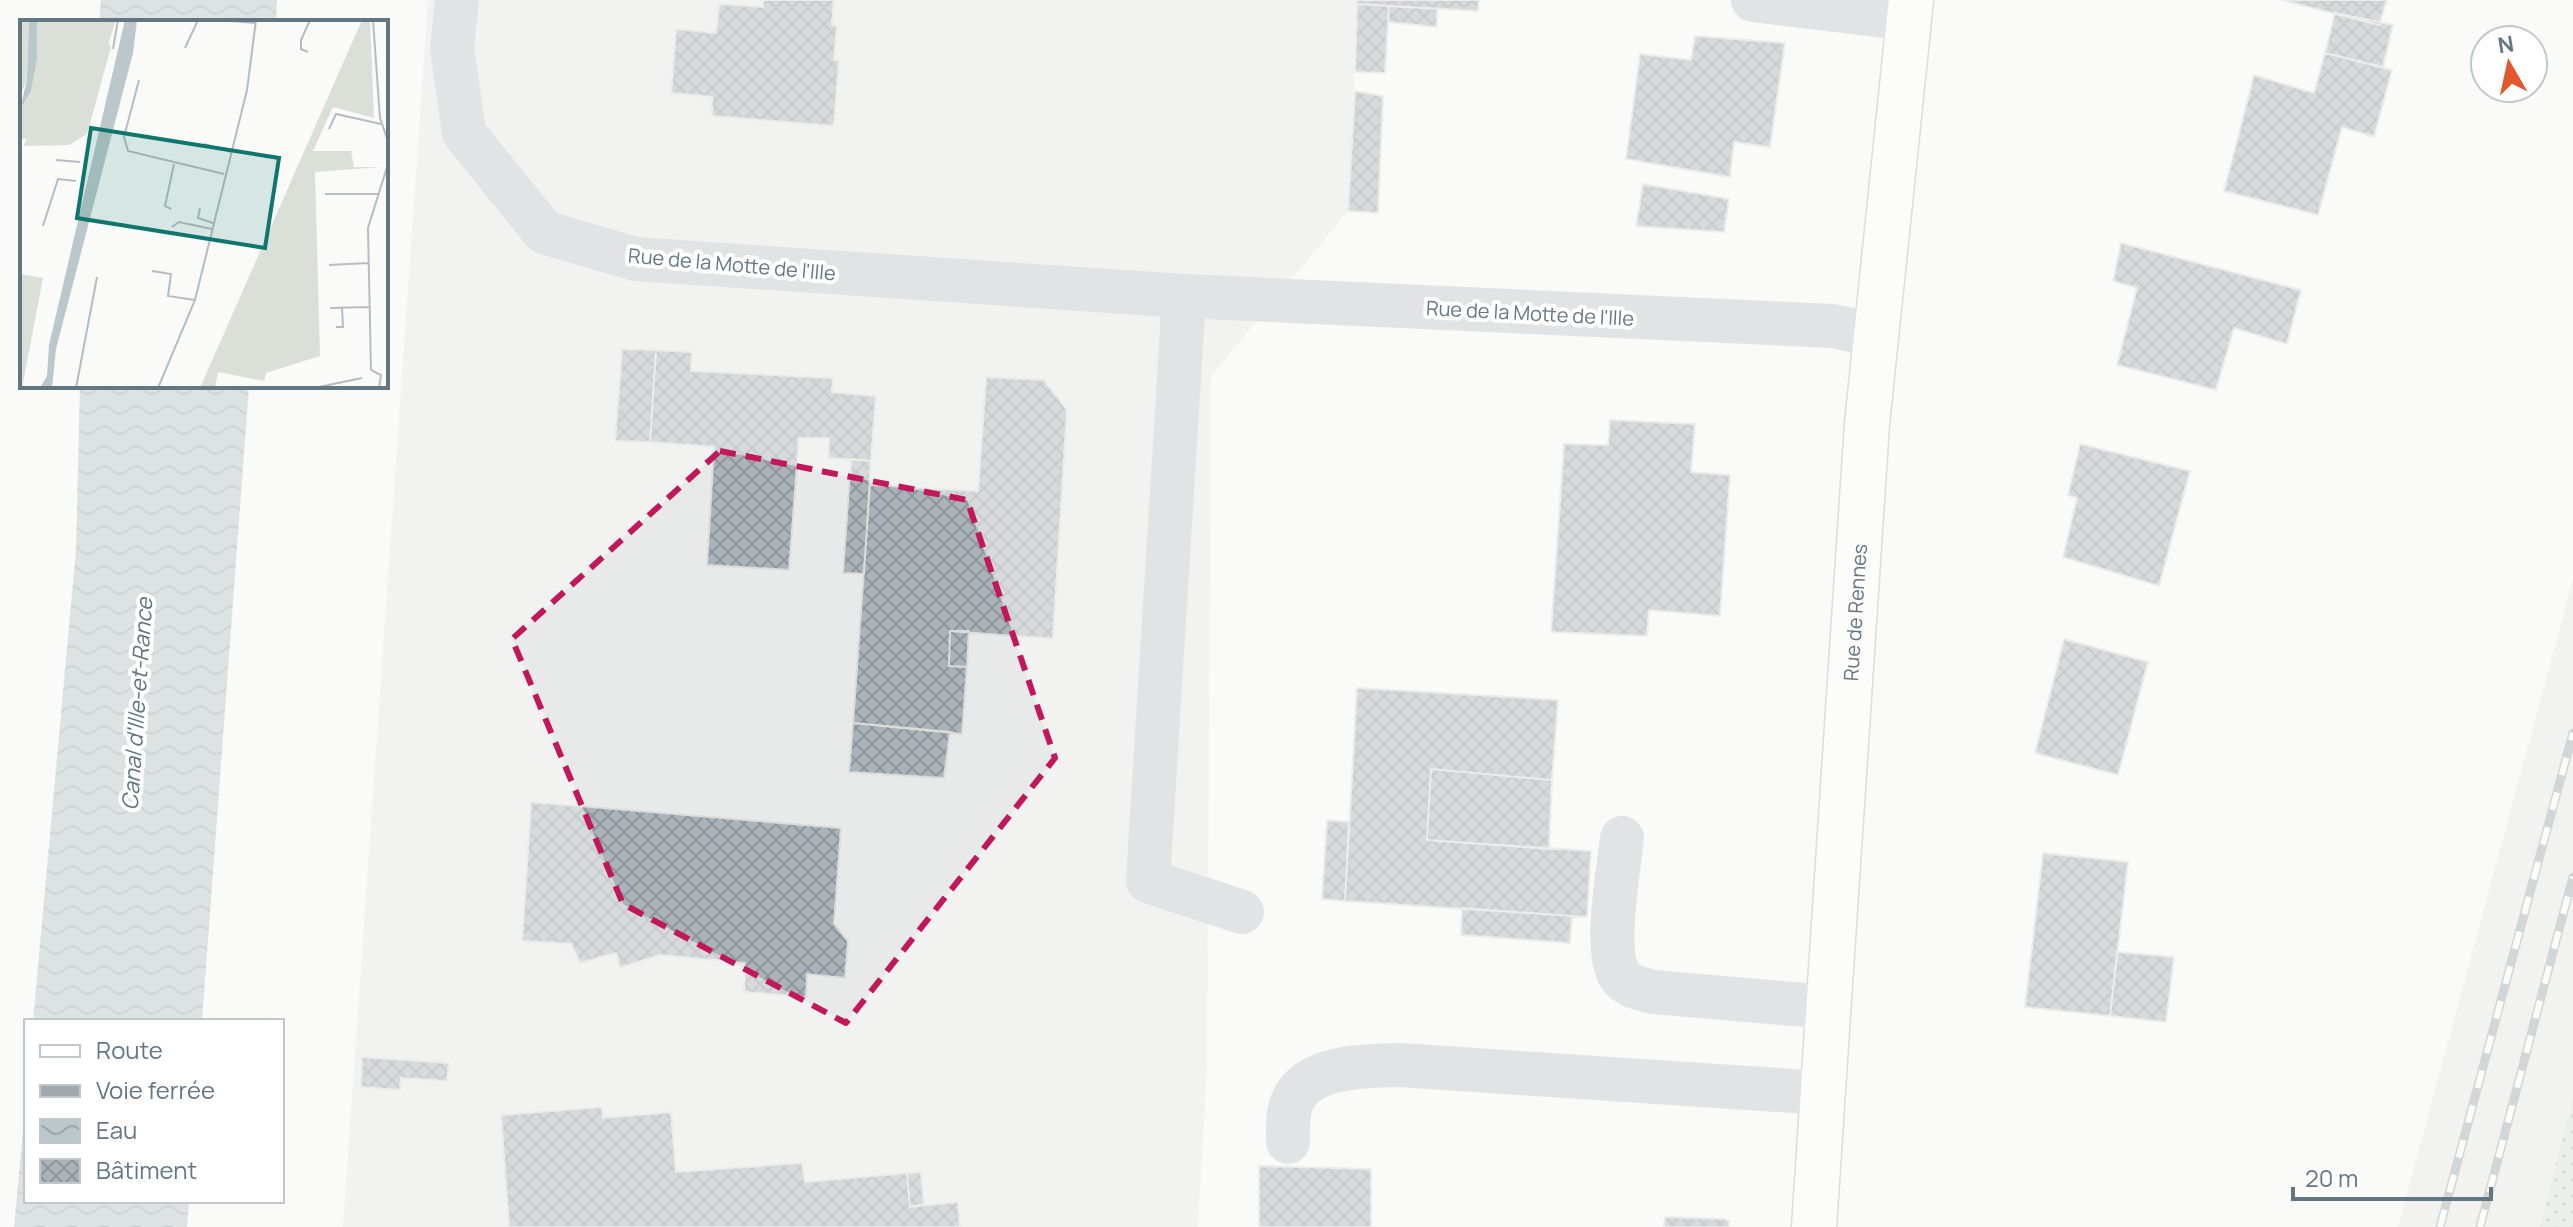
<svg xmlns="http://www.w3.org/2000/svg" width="2573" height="1227" viewBox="0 0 2573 1227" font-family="Manrope,sans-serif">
<defs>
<pattern id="park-dots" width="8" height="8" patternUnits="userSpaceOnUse" patternTransform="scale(2)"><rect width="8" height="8" fill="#dadfd7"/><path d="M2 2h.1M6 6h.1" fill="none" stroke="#b4b9b4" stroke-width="1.8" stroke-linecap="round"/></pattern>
<pattern id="water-waves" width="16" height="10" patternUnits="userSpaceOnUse" patternTransform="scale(2)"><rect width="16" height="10" fill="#bbc7cb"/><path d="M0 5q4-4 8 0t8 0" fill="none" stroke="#9ca6aa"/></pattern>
<pattern id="building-cross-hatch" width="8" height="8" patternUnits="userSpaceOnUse" patternTransform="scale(2)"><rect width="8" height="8" fill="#aab3b9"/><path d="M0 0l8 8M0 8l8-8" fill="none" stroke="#8e969c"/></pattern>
</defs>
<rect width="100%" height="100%" fill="#fafaf8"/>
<!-- built -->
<path fill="#e8e9e9" d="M 428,0 L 1358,0 L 1348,211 L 1211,376 L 1207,1068 L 1198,1227 L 343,1227 Z
M 2573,579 L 2573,1099 L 2540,1227 L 2398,1227 Z"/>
<!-- park -->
<path fill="url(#park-dots)" d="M 2573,1099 L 2573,1227 L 2540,1227 Z"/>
<!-- water -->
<path fill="url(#water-waves)" d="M 101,0 L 277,0 L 276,22 L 99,22 Z
M 80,386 L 249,386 L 202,1021 L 33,1021 L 76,550 Z
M 26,1099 L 26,1201 L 189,1201 L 187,1227 L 14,1227 Z"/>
<!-- building -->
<path fill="url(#building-cross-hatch)" stroke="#dcdcda" stroke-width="2" d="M 763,0 L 834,0 L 832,25 L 837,26 L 834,60 L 839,60 L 834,126 L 712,116 L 712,97 L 671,93 L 676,29 L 716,33 L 719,4 L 763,7 Z
M 1357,0 L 1479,0 L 1478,11 L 1357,4 Z
M 2281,0 L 2387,0 L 2379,25 Z
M 1357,4 L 1389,6 L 1385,73 L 1355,72 Z
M 1389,6 L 1437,9 L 1437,27 L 1388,22 Z
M 2335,13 L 2393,25 L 2383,67 L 2325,53 Z
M 1695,36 L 1785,43 L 1770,147 L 1734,142 L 1730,177 L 1626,159 L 1640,54 L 1691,60 Z
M 2325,53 L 2392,70 L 2374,137 L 2342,127 L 2318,215 L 2224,191 L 2254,75 L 2314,93 Z
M 1355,91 L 1383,96 L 1378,213 L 1348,211 Z
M 1643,184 L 1729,199 L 1724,232 L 1636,226 Z
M 2121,243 L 2301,290 L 2287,344 L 2234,328 L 2216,390 L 2117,365 L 2137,288 L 2113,281 Z
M 622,349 L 656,350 L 650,442 L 615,441 Z
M 656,350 L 692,352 L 691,371 L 833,378 L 832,392 L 876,396 L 871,461 L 828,458 L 829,438 L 799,438 L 789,570 L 707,565 L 714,447 L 650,442 Z
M 986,377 L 1044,380 L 1067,410 L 1053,639 L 950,631 L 949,666 L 967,667 L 962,734 L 853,723 L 870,485 L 978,491 Z
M 1610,420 L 1695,424 L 1691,472 L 1730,475 L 1720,616 L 1649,610 L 1647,636 L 1551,632 L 1564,444 L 1608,445 Z
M 2080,444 L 2190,471 L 2159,586 L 2063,557 L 2077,498 L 2068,495 Z
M 851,459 L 871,461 L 864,574 L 843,573 Z
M 950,631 L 969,631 L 967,667 L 949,666 Z
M 2064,639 L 2148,662 L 2118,775 L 2035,753 Z
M 1357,688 L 1558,700 L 1552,780 L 1431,769 L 1427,840 L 1591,851 L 1587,917 L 1345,901 Z
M 853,723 L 950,732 L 944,778 L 849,772 Z
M 1431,769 L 1552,780 L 1549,849 L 1427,840 Z
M 531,802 L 841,828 L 834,924 L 848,941 L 845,978 L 807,974 L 806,997 L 744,992 L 745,963 L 660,955 L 620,968 L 616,953 L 580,963 L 571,944 L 522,941 Z
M 1327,820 L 1349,822 L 1345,901 L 1322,899 Z
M 2043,853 L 2128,862 L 2110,1016 L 2025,1007 Z
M 1462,908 L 1572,916 L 1570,943 L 1461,935 Z
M 2117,952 L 2174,957 L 2166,1022 L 2110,1016 Z
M 362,1057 L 449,1063 L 447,1081 L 401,1078 L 400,1090 L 361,1087 Z
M 602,1107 L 603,1118 L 671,1112 L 676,1172 L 802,1163 L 805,1182 L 907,1173 L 910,1207 L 958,1202 L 960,1227 L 509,1227 L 501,1115 Z
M 1259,1166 L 1371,1169 L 1371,1227 L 1259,1227 Z
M 921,1172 L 924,1204 L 910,1207 L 907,1173 Z
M 1665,1217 L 1724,1219 L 1729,1221 L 1729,1227 L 1664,1227 Z"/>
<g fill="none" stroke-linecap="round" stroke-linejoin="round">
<defs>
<g id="major">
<path id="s1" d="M 1814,1227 L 1867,424 L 1911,0"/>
</g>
</defs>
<!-- major casing -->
<use href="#major" stroke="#b5babe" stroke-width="47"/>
<!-- minor -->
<path stroke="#c3c8cc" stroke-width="44" d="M 457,0 L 452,48 L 464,133 L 544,232 L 635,259 L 1184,296 L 1832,326 L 1876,335
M 1753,0 L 1909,19
M 1184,296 L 1148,881 L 1242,912
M 1622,838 C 1619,869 1603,950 1620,976 C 1626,986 1642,989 1653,992 L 1828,1007
M 1288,1142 C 1288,1128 1287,1110 1294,1098 C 1311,1065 1367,1066 1399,1065 L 1823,1093"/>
<!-- major -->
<use href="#major" stroke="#fff" stroke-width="44"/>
<defs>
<path id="rail" d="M 2440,1227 L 2573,733
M 2480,1227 L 2573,877"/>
</defs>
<!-- rail casing -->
<use href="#rail" stroke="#a2aab0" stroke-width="9"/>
<!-- rail -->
<use href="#rail" stroke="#fff" stroke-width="6" stroke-dasharray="18" stroke-linecap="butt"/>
</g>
<!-- marked area -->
<path d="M0 0H2573V1227H0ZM 720,451 L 967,500 L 1055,758 L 846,1023 L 623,904 L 512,639 Z" fill="#fafaf8" fill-opacity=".55" fill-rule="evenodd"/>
<path fill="none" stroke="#c2185b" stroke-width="6" stroke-dasharray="16 10" stroke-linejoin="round" d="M 720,451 L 967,500 L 1055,758 L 846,1023 L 623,904 L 512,639 Z"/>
<g text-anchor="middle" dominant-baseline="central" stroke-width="8" stroke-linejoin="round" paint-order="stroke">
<!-- street labels -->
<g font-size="20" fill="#657683" stroke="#fff">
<text transform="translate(732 264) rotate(5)">Rue de la Motte de l'Ille</text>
<text transform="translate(1530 313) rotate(3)">Rue de la Motte de l'Ille</text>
<text stroke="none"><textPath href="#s1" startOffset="616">Rue de Rennes</textPath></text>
</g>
<!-- water labels -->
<g font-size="22" font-style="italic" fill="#60757c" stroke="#fff">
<text transform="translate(137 704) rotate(-86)">Canal d'Ille-et-Rance</text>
</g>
</g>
<!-- overview -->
<g transform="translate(20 20)">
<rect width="368" height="368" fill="#fafaf8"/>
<path d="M 0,254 L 23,258 L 2,368 L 0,368 Z" fill="#dadfd7"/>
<path d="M 74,8 L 91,27 L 67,114 L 49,125 L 3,126 Z" fill="#dadfd7"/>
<path d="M 0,0 L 9,0 L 7,59 L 0,76 ZM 17,0 L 96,0 L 58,120 L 0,119 L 0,90 L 11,71 L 17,39 ZM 342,0 L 350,0 L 354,98 L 313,87 L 293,131 L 331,131 L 334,147 L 361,147 L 295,152 L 300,336 L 246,353 L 244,361 L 198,352 L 195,368 L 180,368 Z" fill="#dadfd7"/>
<path d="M 9,0 L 17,0 L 17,39 L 11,71 L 0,90 L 7,59 ZM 105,0 L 117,0 L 113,33 L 36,329 L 32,368 L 20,368 L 27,356 L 29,325 Z" fill="#bbc7cb"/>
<path fill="none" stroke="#b5bdc2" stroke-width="2" d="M 197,0 L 236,3M 353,0 L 360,98 L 368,121M 165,28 L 178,0M 93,29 L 98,0M 288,32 L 281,29 L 281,20 L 290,0M 119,60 L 104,117 L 108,131 L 204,154M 309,109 L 316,94 L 361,104M 184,124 L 211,132M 36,140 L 60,142M 305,174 L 358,174M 180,188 L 178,198 L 193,203M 151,189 L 145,186 L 154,144M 23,206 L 38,159 L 56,161M 152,207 L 159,202 L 192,209M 309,245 L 348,243M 132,251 L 151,254 L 148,276 L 175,280M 310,288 L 350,287M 316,307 L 323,307 L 322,288M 351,350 L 348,208 L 368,144M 351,350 L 361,355 L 359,368M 56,368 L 77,257M 138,368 L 175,280 L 227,70 L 236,0M 294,368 L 342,358"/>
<path fill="#0f766e" fill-opacity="0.15" stroke="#0f766e" stroke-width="4" d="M 71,108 L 259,138 L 245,228 L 57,198 Z"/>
<rect width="368" height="368" fill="none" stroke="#657683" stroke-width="4"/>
</g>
<!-- legend -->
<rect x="24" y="1019" width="260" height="184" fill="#ffffff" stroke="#c1c8cd" stroke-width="2"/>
<rect x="40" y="1045" width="40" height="12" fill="#ffffff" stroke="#c1c8cd" stroke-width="2"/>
<text x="96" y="1059" font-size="24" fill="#657683">Route</text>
<rect x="40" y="1085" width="40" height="12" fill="#a2aab0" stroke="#c1c8cd" stroke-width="2"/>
<text x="96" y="1099" font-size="24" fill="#657683">Voie ferrée</text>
<rect x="40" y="1119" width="40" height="24" fill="url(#water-waves)" stroke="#c1c8cd" stroke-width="2"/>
<text x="96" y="1139" font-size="24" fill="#657683">Eau</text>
<rect x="40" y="1159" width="40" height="24" fill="url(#building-cross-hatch)" stroke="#c1c8cd" stroke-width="2"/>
<text x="96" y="1179" font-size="24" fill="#657683">Bâtiment</text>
<!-- north arrow -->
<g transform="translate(2509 64) rotate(351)"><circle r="38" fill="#ffffff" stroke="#c1c8cd" stroke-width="2"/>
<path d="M0-6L14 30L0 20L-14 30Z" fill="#e4572e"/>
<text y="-12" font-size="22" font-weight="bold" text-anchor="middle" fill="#657683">N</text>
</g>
<!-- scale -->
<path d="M2293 1187v12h198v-12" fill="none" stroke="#657683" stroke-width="4"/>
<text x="2305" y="1187" font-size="24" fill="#657683" stroke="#ffffff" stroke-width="6" paint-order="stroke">20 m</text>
</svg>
